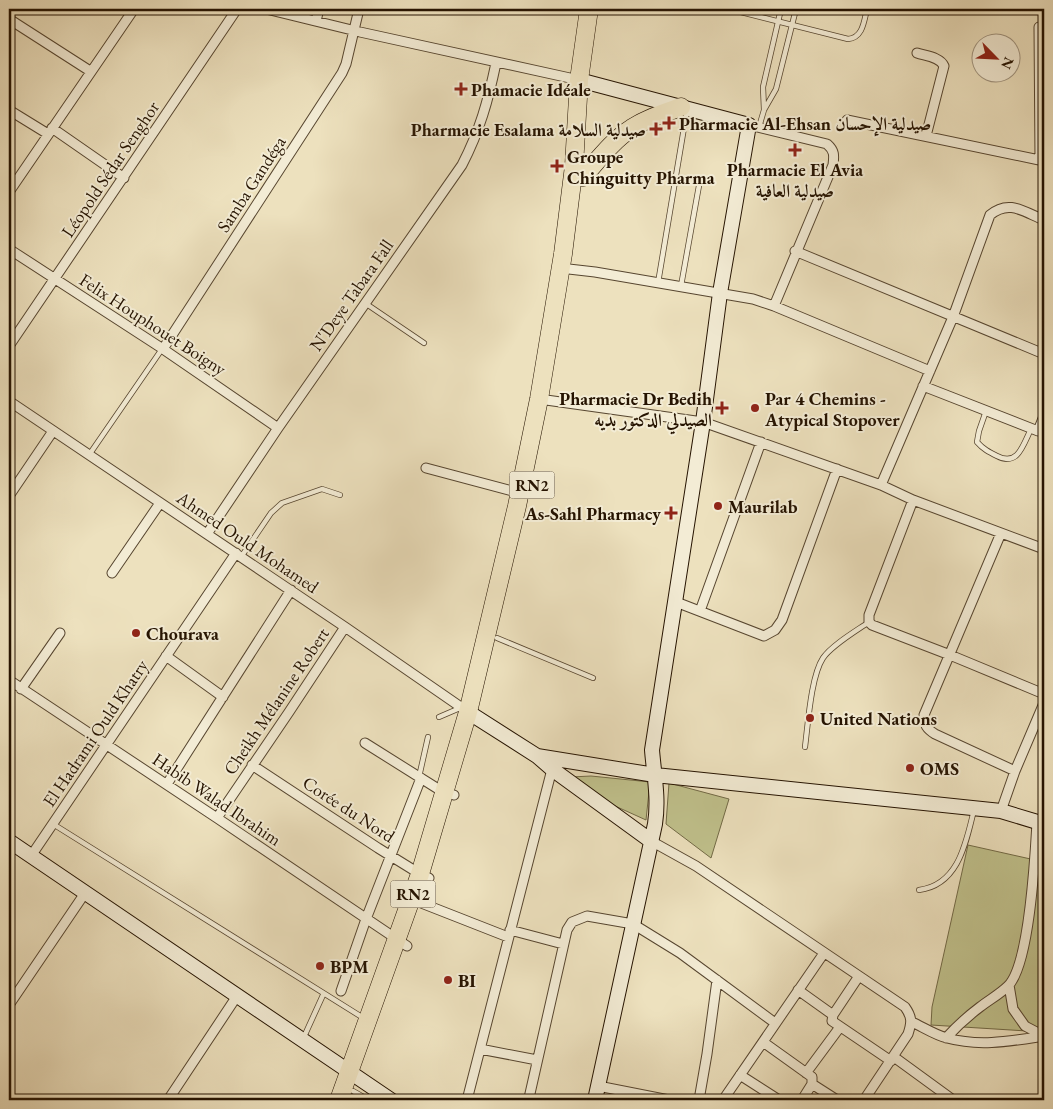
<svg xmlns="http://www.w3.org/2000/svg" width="1053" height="1109" viewBox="0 0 1053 1109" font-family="'EB Garamond',Amiri,serif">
<rect width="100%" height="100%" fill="#ede1be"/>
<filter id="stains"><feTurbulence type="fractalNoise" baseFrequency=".004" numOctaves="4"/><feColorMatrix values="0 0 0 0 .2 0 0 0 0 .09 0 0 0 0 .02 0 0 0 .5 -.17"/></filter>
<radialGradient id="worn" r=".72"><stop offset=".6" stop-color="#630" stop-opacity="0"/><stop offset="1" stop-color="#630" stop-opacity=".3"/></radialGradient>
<!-- green -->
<path fill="#c0c18c" stroke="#726a46" d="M 591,776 L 650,782 L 646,820 L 593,796 L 571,777 Z
M 669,783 L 729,799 L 711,858 L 666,824 Z
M 968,845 L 1044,862 L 1044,1026 L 1027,1031 L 931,1025 L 932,1007 Z"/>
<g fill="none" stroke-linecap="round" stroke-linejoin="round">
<defs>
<path id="lane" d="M 729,9 L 848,39 C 863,38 864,21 867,9
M 781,9 L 763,87 L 764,110 L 776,89 L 796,9
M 759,127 L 764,110
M 658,283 L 687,110
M 681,286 L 700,180
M 365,303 L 424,343
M 986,411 L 979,431 L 977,442 C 983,449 989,452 997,456 C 1018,467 1023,445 1031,429
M 89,455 L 162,349
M 241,557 L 271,513 L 282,503 L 322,489 L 340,495
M 497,638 L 593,678
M 439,717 L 460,708
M 805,747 C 808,724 811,676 823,658 C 832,645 856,631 869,622
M 419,777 L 428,737
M 53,824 L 365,1019
M 919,890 C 959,885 966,842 974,810
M 303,1039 L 323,995
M 353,1091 L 369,1100"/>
<path id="street" d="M 266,9 L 360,32 L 579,80
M 9,19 L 90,71
M 316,21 L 319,9
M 1039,27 L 1040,160
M 917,53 C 926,56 940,57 944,66 L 926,136
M 9,110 L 48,134
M 847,120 L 1044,161
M 749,125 L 827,144 C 835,151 834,156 833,165 L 774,306
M 52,128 L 124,178
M 9,192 L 134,9
M 9,249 L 163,349 L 278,428
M 795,251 L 1044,354
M 560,268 L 595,272 L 753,299 L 774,306 L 930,371
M 9,346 L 237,9
M 163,349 L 342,73 L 346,64 L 359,9
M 923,386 L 1038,431 L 1044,416
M 539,399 L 703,422 L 881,485 L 913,500 L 1044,549
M 9,401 L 345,627 L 468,712
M 426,468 L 520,493
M 881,485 L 953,317 L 990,215 C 1009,199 1024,212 1044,220
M 9,496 L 53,431
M 913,500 L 869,615 L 869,622 L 872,625 L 950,655 L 1044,694
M 1001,533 L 924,715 C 924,725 927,729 935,734 L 1015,771
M 207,534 L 278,428 L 462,165 C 480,130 488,101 496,63
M 112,573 L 160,503
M 676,602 L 764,636 L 775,630 L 782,620 L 837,469
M 700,611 L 761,442
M 166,656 L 223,697
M 9,680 L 217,818 L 407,946
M 21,689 L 60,633
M 365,743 L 443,792 L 454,795
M 252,765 L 378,848 L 420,874 L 429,878
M 167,784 L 291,590
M 1001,811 L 1015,771 L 1044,703
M 217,818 L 289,712 L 345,627
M 651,841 L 696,866 L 905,1007 C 912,1017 912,1022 908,1034 L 864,1100
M 31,856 L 236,553
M 411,899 L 508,937
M 510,930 L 563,944
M 859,976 L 833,1015 L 832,1021 L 891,1061
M 1009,985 L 1013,1009 L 1025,1026 L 1044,1036
M 798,990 L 833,1015
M 341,991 L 366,919 L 421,778
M 9,1005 L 85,893
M 912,1022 C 923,1027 935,1035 947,1038 C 980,1047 1011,1041 1044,1036
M 946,1038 C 956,1027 968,1016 980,1007 C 989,1000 1000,994 1008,986 C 1030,964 1035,856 1037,822
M 763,1042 L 812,1077 L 812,1084 L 802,1100
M 480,1049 L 537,1060
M 894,1057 L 953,1100
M 806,1073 L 840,1027
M 740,1075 L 779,1100
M 812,1084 L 837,1100
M 598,1086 L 669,1100
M 529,1098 L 567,930 L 572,922 L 587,916 L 633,924 L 680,953 L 775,1023
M 168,1100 L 237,996
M 467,1100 L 552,769
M 699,1100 L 707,1054 L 717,980
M 723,1100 L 824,953"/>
<path id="secondary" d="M 579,80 L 749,125 L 720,293 L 703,422 L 652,750 C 654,775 659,798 655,824 L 595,1100
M 468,712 L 537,756 L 552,769 L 651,841
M 537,756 L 655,775 L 1001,811 L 1044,824
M 9,841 L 391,1100"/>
<path id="highway" d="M 573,176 L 583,177 C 598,160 613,140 632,128 C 647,118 664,113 681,107
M 339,1100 L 420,874 L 468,712 L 517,506 L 539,399 L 563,254 L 574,166 L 579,80 L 589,9"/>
</defs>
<!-- lane casing -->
<use href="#lane" stroke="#574630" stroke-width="6"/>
<!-- street casing -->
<use href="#street" stroke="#574630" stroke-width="11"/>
<!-- secondary casing -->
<use href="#secondary" stroke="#251301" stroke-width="16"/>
<!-- highway casing -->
<use href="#highway" stroke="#251301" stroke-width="19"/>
<!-- lane -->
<use href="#lane" stroke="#f3ecd5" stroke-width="4.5"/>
<!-- street -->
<use href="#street" stroke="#f3ecd5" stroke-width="9"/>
<!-- secondary -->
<use href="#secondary" stroke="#f3ecd5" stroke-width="14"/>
<!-- highway -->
<use href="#highway" stroke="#ede1be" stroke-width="18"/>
</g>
<!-- markers -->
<g fill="#8f2418" stroke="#f3ecd5" stroke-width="2">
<path d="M458.5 81.5h5v5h5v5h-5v5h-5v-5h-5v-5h5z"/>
<path d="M666.5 115.5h5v5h5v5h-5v5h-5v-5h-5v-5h5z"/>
<path d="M653.5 121.5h5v5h5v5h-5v5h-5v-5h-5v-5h5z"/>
<path d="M792.5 142.5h5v5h5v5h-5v5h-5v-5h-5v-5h5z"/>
<path d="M554.5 158.5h5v5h5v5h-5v5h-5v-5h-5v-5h5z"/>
<path d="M719.5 400.5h5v5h5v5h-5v5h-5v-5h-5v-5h5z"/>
<circle cx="755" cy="408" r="5"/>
<circle cx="718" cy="506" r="5"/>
<path d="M668.5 505.5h5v5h5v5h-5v5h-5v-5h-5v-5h5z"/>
<circle cx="136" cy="633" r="5"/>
<circle cx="810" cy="718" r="5"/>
<circle cx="910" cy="768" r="5"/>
<circle cx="320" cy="966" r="5"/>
<circle cx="448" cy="980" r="5"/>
</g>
<g text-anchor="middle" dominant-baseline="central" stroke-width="4" stroke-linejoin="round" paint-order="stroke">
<!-- shield labels -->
<g fill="#f3ecd5" stroke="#635441" stroke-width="1">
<rect x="509.5" y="471.5" width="45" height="27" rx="4"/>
<rect x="390.5" y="880.5" width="45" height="27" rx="4"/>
</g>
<g font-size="16" font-weight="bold" fill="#251301">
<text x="532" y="485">RN2</text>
<text x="413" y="894">RN2</text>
</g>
<!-- poi labels -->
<g font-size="18" font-weight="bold" fill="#251301" stroke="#f3ecd5" text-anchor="start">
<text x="471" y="89">Phamacie Idéale</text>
<text x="679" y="123">Pharmacie Al-Ehsan صيدلية الإحسان</text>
<text x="646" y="129" text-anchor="end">Pharmacie Esalama صيدلية السلامة</text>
<text x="567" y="156">Groupe<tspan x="567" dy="21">Chinguitty Pharma</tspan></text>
<text x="795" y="169" text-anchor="middle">Pharmacie El Avia<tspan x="795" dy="21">صيدلية العافية</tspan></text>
<text x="712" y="398" text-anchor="end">Pharmacie Dr Bedih<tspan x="712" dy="21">الصيدلي الدكتور بديه</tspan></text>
<text x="765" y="398">Par 4 Chemins -<tspan x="765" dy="21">Atypical Stopover</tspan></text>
<text x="728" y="506">Maurilab</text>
<text x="661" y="513" text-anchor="end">As-Sahl Pharmacy</text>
<text x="146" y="633">Chourava</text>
<text x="820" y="718">United Nations</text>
<text x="920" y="768">OMS</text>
<text x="330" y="966">BPM</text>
<text x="458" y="980">BI</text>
</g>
<!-- street labels -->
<g font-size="18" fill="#251301" stroke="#f3ecd5">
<text transform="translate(110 169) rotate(-56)">Léopold Sédar Senghor</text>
<text transform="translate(251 184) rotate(-57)">Samba Gandéga</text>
<text transform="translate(351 295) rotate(-55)">N'Deye Tabara Fall</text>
<text transform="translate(153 324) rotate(33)">Felix Houphouet Boigny</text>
<text transform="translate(248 542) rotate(34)">Ahmed Ould Mohamed</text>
<text transform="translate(276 701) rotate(-56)">Cheikh Mélanine Robert</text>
<text transform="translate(95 733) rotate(-56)">El Hadrami Ould Khatry</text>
<text transform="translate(217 799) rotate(34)">Habib Walad Ibrahim</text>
<text transform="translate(349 809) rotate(33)">Corée du Nord</text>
</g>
</g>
<!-- margin -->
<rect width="1053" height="1109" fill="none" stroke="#ede1be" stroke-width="30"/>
<rect x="10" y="10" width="1033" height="1089" fill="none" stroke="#251301" stroke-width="2.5"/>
<rect x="15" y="15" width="1023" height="1079" fill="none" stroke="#251301"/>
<!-- north arrow -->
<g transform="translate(996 58) rotate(114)"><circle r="24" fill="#f3ecd5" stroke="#a19580"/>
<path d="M0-4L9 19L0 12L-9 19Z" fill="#8f2418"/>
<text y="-8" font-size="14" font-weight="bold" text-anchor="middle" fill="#251301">N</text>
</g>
<rect width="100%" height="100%" filter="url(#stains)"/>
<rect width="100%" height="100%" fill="url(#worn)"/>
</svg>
